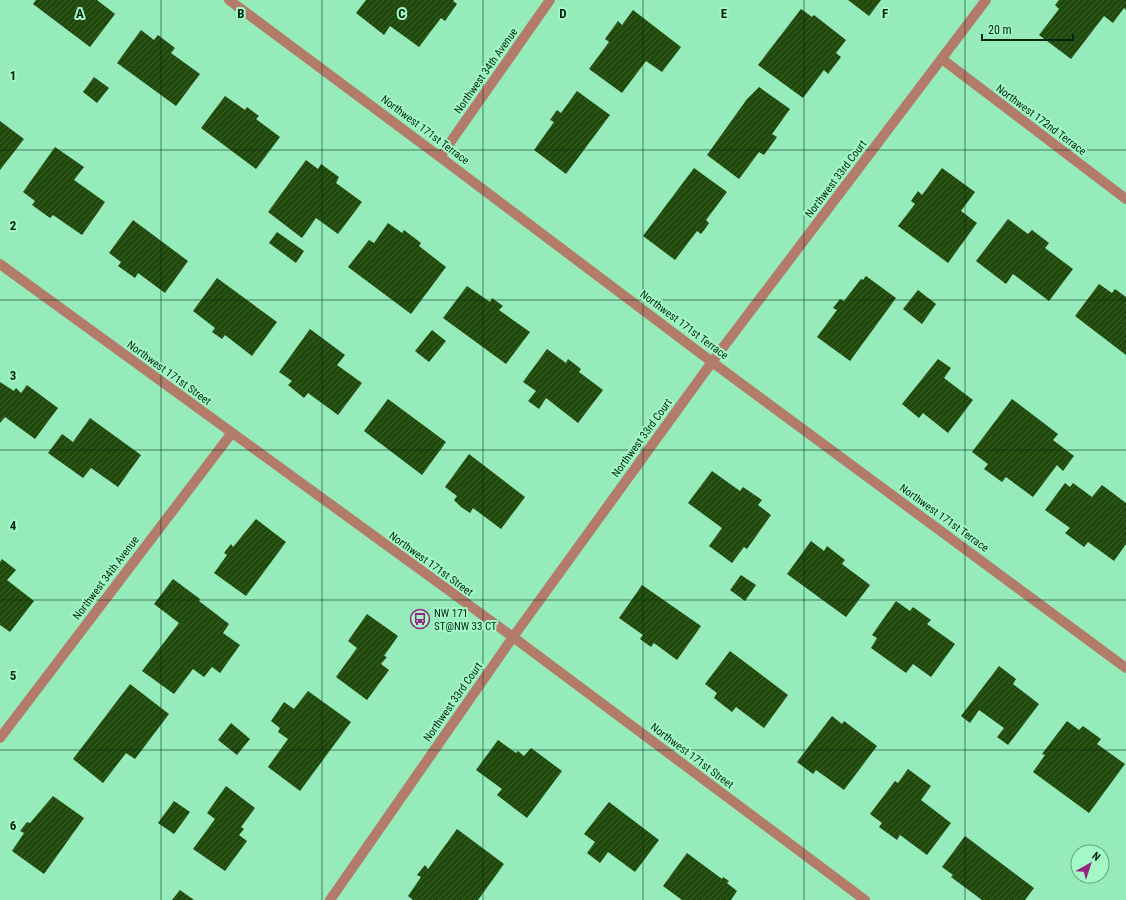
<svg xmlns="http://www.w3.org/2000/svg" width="1126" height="900" viewBox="0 0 1126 900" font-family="'Roboto Condensed',sans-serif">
<defs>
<pattern id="building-hatch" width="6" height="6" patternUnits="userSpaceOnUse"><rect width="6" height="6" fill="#20490c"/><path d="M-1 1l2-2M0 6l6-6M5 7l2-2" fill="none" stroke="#3d602e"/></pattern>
</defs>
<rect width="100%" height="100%" fill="#96ebba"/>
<!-- building -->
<path fill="url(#building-hatch)" d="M 36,0 L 97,0 L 115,14 L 90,47 L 33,4 Z
M 366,0 L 454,0 L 453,1 L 457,4 L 445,21 L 441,18 L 419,47 L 390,26 L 384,35 L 356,13 Z
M 848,0 L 881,0 L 869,16 Z
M 1059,0 L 1126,0 L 1126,10 L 1124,8 L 1113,23 L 1104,16 L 1071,59 L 1039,35 L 1059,9 L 1055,5 Z
M 801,9 L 812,17 L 814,15 L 846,40 L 836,53 L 841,57 L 828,74 L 824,70 L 803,98 L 758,65 Z
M 633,10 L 681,47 L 662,72 L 646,61 L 622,93 L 589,69 L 609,42 L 605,39 L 618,21 L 622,25 Z
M 141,30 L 154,40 L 158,35 L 175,48 L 171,53 L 200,74 L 176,106 L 117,63 Z
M 94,77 L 109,88 L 97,103 L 83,92 Z
M 759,87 L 790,109 L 772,134 L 777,137 L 764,155 L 759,152 L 739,179 L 707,155 L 747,99 Z
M 577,91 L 610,115 L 566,174 L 534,150 L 554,122 L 550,120 L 557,110 L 561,113 Z
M 225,96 L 245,110 L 247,107 L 259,116 L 256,119 L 280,137 L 256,169 L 201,128 Z
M 0,121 L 24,139 L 0,170 Z
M 55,147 L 84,167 L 74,180 L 105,202 L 82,235 L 53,215 L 50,218 L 32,205 L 35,201 L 23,192 Z
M 306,160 L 318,169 L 321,164 L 339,177 L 336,183 L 362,202 L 338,234 L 316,218 L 302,238 L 268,212 Z
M 694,168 L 727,192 L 706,220 L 709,223 L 705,229 L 701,234 L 697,231 L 675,260 L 643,236 Z
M 942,168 L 975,192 L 961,211 L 977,223 L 948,263 L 898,226 L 915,204 L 911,201 L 918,191 L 922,195 Z
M 1008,219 L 1028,234 L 1032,230 L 1049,243 L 1045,248 L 1073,269 L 1049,301 L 1013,274 L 1006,284 L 976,261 Z
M 133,220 L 188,261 L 165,293 L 138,273 L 135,278 L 118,266 L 121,262 L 109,253 Z
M 388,223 L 402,233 L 404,230 L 421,243 L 419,246 L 446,267 L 411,314 L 348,267 L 369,240 L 374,243 Z
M 277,232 L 304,251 L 296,263 L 269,243 Z
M 866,276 L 896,298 L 850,361 L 817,337 L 837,310 L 833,308 L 840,299 L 844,301 L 861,279 L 863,280 Z
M 217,278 L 277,322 L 252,356 L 225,335 L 222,339 L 212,332 L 215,328 L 193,311 Z
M 1099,284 L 1112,293 L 1115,289 L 1126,297 L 1126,355 L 1075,316 Z
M 467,286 L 490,302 L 492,298 L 503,306 L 499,310 L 530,332 L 506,364 L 443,318 Z
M 918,290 L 936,304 L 922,324 L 903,309 Z
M 310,329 L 345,355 L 337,365 L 362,383 L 338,415 L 308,393 L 304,398 L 288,385 L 292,381 L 279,372 Z
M 432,330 L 446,341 L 429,362 L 415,351 Z
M 547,349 L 566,363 L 568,359 L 581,369 L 579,372 L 603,390 L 578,423 L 546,398 L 539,409 L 528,401 L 536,391 L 523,382 Z
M 938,359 L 951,368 L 944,378 L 973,400 L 948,433 L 923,413 L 919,418 L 902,404 Z
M 0,382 L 14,391 L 16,388 L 21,393 L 27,385 L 58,408 L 35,439 L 5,417 L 0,423 Z
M 388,399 L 446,442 L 422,475 L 364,431 Z
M 1012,399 L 1058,434 L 1053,440 L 1074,456 L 1063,471 L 1057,465 L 1033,497 L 1006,477 L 1002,482 L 984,469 L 988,464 L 972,452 Z
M 90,418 L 141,455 L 118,487 L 91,468 L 83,478 L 48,453 L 62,434 L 73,442 Z
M 469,454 L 525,497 L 501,529 L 473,508 L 470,513 L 461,507 L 454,500 L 457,496 L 445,487 Z
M 712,471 L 740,491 L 743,487 L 762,500 L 758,505 L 771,515 L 747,549 L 744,547 L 732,563 L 709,546 L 722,528 L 688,503 Z
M 1065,483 L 1070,487 L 1073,483 L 1092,497 L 1102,485 L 1126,503 L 1126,544 L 1114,561 L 1088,542 L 1084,547 L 1065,533 L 1070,528 L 1045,510 Z
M 256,519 L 286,542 L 246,596 L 214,573 L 227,555 L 224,553 L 231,544 L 233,547 Z
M 811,541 L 824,551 L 827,546 L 845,560 L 842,564 L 870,585 L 846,617 L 787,574 Z
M 2,559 L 16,570 L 7,580 L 34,601 L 10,632 L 0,625 L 0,562 Z
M 741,575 L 756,585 L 745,601 L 730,590 Z
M 173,579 L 200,599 L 199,601 L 229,624 L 223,633 L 240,645 L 220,673 L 212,667 L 204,677 L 193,669 L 174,694 L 142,671 L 179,623 L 154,604 Z
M 642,585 L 701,626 L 677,660 L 654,643 L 651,647 L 640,639 L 643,635 L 619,618 Z
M 896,601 L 910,611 L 913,607 L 931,620 L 927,624 L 955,644 L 931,677 L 913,664 L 906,673 L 871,648 L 877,638 L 872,635 Z
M 367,614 L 398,636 L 384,656 L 387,657 L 381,664 L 389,670 L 367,700 L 336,677 L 357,648 L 348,641 Z
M 730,651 L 788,695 L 764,728 L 736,707 L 732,712 L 714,698 L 717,693 L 705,684 Z
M 999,666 L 1016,679 L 1013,684 L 1039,704 L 1008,745 L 997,737 L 1004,728 L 979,710 L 970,723 L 961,716 Z
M 130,684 L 169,714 L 135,759 L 126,753 L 103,783 L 73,759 Z
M 308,691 L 351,722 L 300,791 L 268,767 L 288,739 L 278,732 L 280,728 L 271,721 L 284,702 L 294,709 Z
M 832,716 L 842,724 L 844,721 L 877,746 L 844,790 L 816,770 L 813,774 L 797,762 Z
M 1067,721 L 1079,730 L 1083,726 L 1101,739 L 1097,744 L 1125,764 L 1089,813 L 1033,772 L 1045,755 L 1042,754 Z
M 231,723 L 250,739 L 237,755 L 218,740 Z
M 498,740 L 516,753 L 518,751 L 524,756 L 531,748 L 562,771 L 527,818 L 497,795 L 502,789 L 476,770 Z
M 908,769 L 931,786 L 921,800 L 951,823 L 927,855 L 900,835 L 897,840 L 879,827 L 882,823 L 870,814 L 895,781 L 898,783 Z
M 226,786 L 255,808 L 241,827 L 244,829 L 239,835 L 247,841 L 225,871 L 193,849 L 215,819 L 207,813 Z
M 53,796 L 84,818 L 44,874 L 12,851 L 24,833 L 20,831 L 24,826 L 27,822 L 30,823 Z
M 174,801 L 190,812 L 174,834 L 158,823 Z
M 609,802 L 659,840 L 635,872 L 608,852 L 600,863 L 587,853 L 595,842 L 584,834 Z
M 457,829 L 504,864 L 478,900 L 413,900 L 408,896 L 421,877 L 417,875 L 425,865 L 428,869 Z
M 965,836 L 1034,888 L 1025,900 L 982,900 L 951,877 L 953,875 L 942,867 Z
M 687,853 L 722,879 L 723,877 L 729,881 L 727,883 L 737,891 L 731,900 L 682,900 L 663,886 Z
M 180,890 L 194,900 L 172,900 Z"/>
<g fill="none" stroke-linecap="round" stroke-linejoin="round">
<!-- street -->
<path stroke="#b27b6a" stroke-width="10" d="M 229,0 L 440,157 L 712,362 L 1126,668
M 942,59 L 1126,199
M 440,157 L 550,0
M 0,264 L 513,637 L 865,900
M 0,738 L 231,434
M 330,900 L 513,637 L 712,362 L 986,0"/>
</g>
<!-- grid -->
<path fill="none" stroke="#002513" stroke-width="1" stroke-opacity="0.55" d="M 161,0 L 161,900M 322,0 L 322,900M 483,0 L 483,900M 643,0 L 643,900M 804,0 L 804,900M 965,0 L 965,900M 0,150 L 1126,150M 0,300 L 1126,300M 0,450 L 1126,450M 0,600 L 1126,600M 0,750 L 1126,750"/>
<!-- icons -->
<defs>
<symbol id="bus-ring" viewBox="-11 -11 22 22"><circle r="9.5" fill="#a3f9c6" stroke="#982481" stroke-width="1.5"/><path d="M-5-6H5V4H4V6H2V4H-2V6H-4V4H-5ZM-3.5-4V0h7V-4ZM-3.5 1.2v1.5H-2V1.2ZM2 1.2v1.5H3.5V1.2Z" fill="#982481"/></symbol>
</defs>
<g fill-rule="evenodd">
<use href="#bus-ring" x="409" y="608" width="22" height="22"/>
</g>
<g text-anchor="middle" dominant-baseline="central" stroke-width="4" stroke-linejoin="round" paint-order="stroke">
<!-- street labels -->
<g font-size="11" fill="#002513" stroke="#a3f9c6">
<text transform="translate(486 71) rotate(-55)">Northwest 34th Avenue</text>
<text transform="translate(1041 120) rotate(37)">Northwest 172nd Terrace</text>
<text transform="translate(425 130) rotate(37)">Northwest 171st Terrace</text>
<text transform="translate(836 179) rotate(-53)">Northwest 33rd Court</text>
<text transform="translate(684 325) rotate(37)">Northwest 171st Terrace</text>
<text transform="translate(169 373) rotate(36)">Northwest 171st Street</text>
<text transform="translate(642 438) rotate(-54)">Northwest 33rd Court</text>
<text transform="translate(944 518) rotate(36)">Northwest 171st Terrace</text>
<text transform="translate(431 564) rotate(36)">Northwest 171st Street</text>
<text transform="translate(106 578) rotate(-53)">Northwest 34th Avenue</text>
<text transform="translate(453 702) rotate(-55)">Northwest 33rd Court</text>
<text transform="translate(692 756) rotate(37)">Northwest 171st Street</text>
</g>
<!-- poi labels -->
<g font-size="11" fill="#002513" stroke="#a3f9c6" text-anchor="start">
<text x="434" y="613">NW 171<tspan x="434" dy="13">ST@NW 33 CT</tspan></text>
</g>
</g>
<g font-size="13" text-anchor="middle" font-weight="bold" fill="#002513" stroke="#a3f9c6" stroke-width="4" stroke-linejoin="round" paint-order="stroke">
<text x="80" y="18">A</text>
<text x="241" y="18">B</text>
<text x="402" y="18">C</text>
<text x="563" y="18">D</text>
<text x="724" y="18">E</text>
<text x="885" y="18">F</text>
<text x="13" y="80">1</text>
<text x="13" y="230">2</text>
<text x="13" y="380">3</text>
<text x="13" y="530">4</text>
<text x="13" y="680">5</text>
<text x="13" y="830">6</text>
</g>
<!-- north arrow -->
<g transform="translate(1090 864) rotate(39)"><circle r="19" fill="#a3f9c6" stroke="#62a47e"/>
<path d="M0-3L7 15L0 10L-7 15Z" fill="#982481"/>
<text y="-6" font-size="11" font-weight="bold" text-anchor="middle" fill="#002513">N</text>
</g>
<!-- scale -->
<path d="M982 34v6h91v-6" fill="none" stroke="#002513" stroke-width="2"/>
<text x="988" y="34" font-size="12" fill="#002513" stroke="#a3f9c6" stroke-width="3" paint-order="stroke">20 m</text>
</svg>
